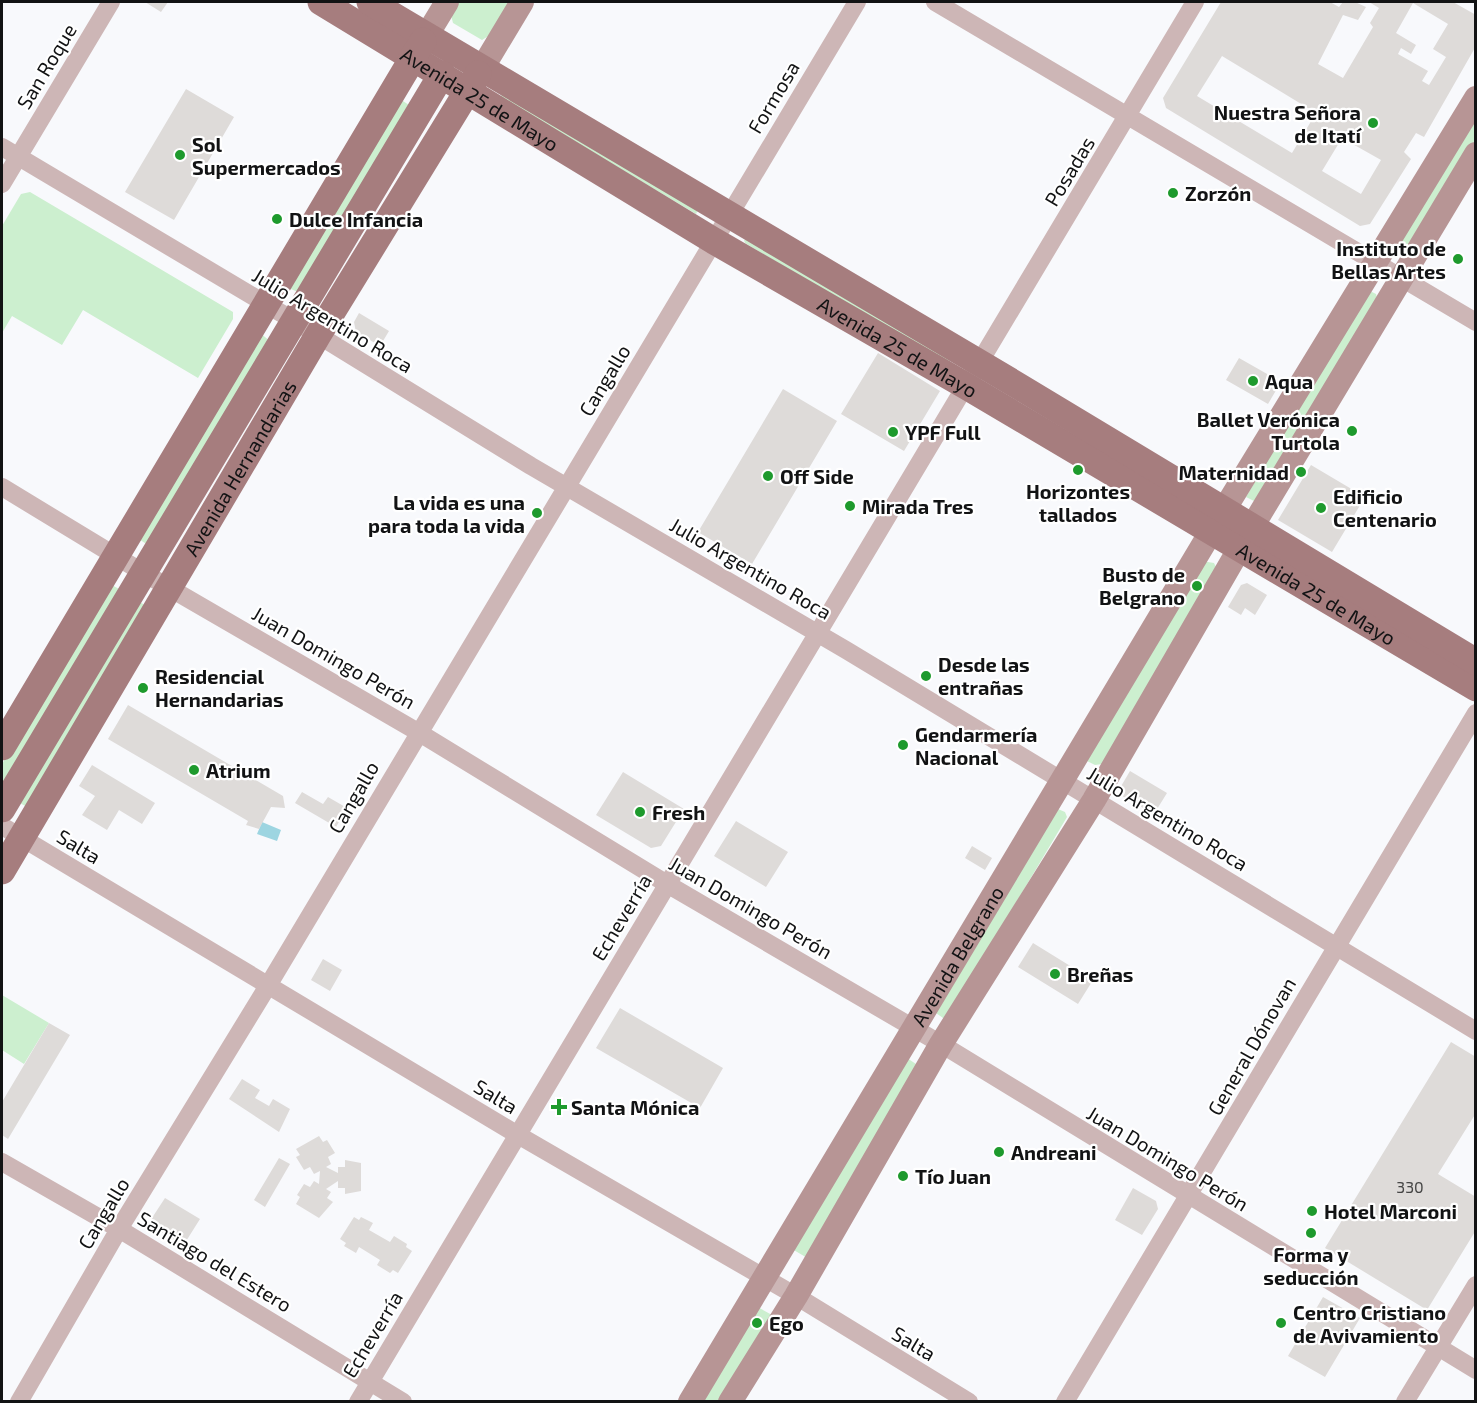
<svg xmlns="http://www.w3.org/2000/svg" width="1477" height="1403" viewBox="0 0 1477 1403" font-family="'Exo 2',sans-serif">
<rect width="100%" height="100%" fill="#f8f9fc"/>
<!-- green -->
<path fill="#ccefcf" d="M 456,2 L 511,2 L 490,35 L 482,40 L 453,23 L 450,11 Z
M 504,92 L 698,210 L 696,214 L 500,97 Z
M 397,97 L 409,105 L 298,292 L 286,287 Z
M 1475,106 L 1475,140 L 1408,252 L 1402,253 L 1396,249 Z
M 30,192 L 233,312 L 233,319 L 198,378 L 83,310 L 62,345 L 12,316 L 2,333 L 2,226 L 21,194 Z
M 748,239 L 950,360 L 947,364 L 745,243 L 744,240 Z
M 1368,290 L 1376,294 L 1378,301 L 1256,502 L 1246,497 Z
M 259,332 L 271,342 L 148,545 L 134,536 Z
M 1202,561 L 1214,563 L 1218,571 L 1102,764 L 1095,765 L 1087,761 Z
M 108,583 L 121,590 L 2,789 L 2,764 Z
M 135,599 L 148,607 L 29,808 L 16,801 Z
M 1058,809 L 1065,812 L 1067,817 L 948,1017 L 943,1018 L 936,1013 Z
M 2,995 L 49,1023 L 24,1064 L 2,1050 Z
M 907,1058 L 919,1066 L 809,1259 L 792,1249 Z
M 756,1306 L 772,1315 L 720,1401 L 699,1402 Z"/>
<!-- water -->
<path fill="#9dd5e1" d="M 262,822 L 281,830 L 277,841 L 257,834 Z"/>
<!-- building -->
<path fill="#dedbd9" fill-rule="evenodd" d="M 145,2 L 168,2 L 161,12 Z
M 1221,2 L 1330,2 L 1339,7 L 1343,2 L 1355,2 L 1366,7 L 1358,20 L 1343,15 L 1318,64 L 1343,78 L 1373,27 L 1370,23 L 1379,8 L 1369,2 L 1453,2 L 1476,15 L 1476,46 L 1424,137 L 1416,133 L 1404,152 L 1411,159 L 1370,224 L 1360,226 L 1166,108 L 1163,98 ZM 1413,3 L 1448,24 L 1433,49 L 1446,57 L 1429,85 L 1422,81 L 1428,71 L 1398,54 L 1401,48 L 1411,54 L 1416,45 L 1396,33 ZM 1222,56 L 1316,113 L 1292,153 L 1197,96 ZM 1342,138 L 1381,160 L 1361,194 L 1322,171 Z
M 186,89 L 234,117 L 174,220 L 125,192 Z
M 359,313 L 389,331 L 380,346 L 356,332 L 354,322 Z
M 878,353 L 940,391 L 904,451 L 841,414 Z
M 1239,358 L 1281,382 L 1268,404 L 1226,380 Z
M 783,389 L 837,421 L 752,564 L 698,532 Z
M 1311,465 L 1365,497 L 1332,552 L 1278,520 Z
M 1247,583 L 1267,595 L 1255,615 L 1245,608 L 1241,615 L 1228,607 L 1241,585 Z
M 128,705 L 283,796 L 285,808 L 271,807 L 259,829 L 246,825 L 248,821 L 108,739 Z
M 92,765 L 155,803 L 142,824 L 119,810 L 107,830 L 82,815 L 95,796 L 79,786 Z
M 1130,771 L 1167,793 L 1154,814 L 1122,796 L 1120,788 Z
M 623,772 L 684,809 L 661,846 L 651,848 L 596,815 Z
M 302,792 L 323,804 L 328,797 L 347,808 L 336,827 L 295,803 Z
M 736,821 L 788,852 L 766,887 L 714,856 Z
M 972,846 L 992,858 L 985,870 L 965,858 Z
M 1033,943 L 1093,980 L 1078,1004 L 1018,967 Z
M 323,959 L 342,970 L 330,991 L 311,980 Z
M 620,1008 L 723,1068 L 700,1108 L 596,1048 Z
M 49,1023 L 70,1035 L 8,1139 L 2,1135 L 2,1102 Z
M 1451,1042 L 1476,1057 L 1476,1113 L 1438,1174 L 1476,1197 L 1476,1230 L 1427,1310 L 1325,1248 Z
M 242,1079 L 260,1090 L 255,1098 L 269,1106 L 273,1099 L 290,1109 L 279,1132 L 229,1099 Z
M 319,1136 L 323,1142 L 327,1140 L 335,1153 L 328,1157 L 331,1164 L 326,1167 L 338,1173 L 338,1167 L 345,1167 L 345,1160 L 361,1163 L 361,1191 L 345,1194 L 345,1188 L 338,1188 L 338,1181 L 326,1189 L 331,1192 L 327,1198 L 333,1202 L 319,1218 L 296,1204 L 300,1197 L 297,1195 L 304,1184 L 310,1187 L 314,1181 L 319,1184 L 320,1171 L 314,1174 L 310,1167 L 304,1170 L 296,1157 L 300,1155 L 296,1149 Z
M 279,1158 L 290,1164 L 265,1207 L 254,1200 Z
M 1133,1188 L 1156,1201 L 1158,1209 L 1142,1235 L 1115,1220 Z
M 165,1198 L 200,1219 L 183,1246 L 148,1224 Z
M 354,1217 L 359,1220 L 361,1217 L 373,1223 L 369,1230 L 390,1242 L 394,1236 L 407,1244 L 406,1247 L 412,1251 L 398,1273 L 393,1270 L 390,1273 L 377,1265 L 380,1260 L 359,1247 L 356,1253 L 344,1246 L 346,1243 L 340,1239 Z
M 1323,1297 L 1360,1318 L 1325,1377 L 1288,1356 Z"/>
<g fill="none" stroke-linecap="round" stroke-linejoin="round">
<!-- minor -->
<path stroke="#cdb6b6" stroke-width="18" d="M 935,2 L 1476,322
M 2,147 L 318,335 L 531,466 L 846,650 L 1476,1031
M 2,184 L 111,2
M 2,487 L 142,572 L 418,732 L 667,884 L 941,1044 L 1476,1370
M 2,826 L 518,1135 L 796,1296 L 969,1402
M 2,1162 L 119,1229 L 403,1402
M 19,1402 L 119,1229 L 269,984 L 857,2
M 358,1402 L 1195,2
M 1065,1402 L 1476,713
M 1405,1402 L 1476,1285"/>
<!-- secondary -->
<g stroke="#b79595" stroke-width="24">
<path d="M 427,35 L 447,2"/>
<path d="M 483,67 L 522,2"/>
<path id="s1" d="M 690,1402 L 1224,510 L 1476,98"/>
<path d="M 730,1402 L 796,1296 L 941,1044 L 1094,800 L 1252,527 L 1476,154"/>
</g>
<!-- primary -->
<g stroke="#a67d7e" stroke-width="27">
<path id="s2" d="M 321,2 L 714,241 L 966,386 L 1476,688"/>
<path d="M 370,2 L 1020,387 L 1476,662"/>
<path d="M 2,747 L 423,41"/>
<path d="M 2,809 L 442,74"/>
<path id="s3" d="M 2,871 L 318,335 L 478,74"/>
</g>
</g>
<!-- markers -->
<g fill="#1e9a2d" stroke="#fff" stroke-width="2">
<circle cx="1373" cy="123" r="6"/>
<circle cx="180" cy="155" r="6"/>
<circle cx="1173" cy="193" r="6"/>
<circle cx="277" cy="219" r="6"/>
<circle cx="1458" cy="259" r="6"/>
<circle cx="1253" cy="381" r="6"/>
<circle cx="1352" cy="431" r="6"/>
<circle cx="893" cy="432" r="6"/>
<circle cx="1078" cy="470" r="6"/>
<circle cx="1301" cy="472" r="6"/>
<circle cx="768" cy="476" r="6"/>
<circle cx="850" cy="506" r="6"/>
<circle cx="1321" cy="508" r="6"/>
<circle cx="537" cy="513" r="6"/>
<circle cx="1197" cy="586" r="6"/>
<circle cx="926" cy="676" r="6"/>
<circle cx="143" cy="688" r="6"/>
<circle cx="903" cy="745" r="6"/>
<circle cx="194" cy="770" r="6"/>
<circle cx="640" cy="812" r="6"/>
<circle cx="1055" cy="974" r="6"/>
<path d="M556 1098h6v6h6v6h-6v6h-6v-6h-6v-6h6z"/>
<circle cx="999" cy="1152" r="6"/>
<circle cx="903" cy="1176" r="6"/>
<circle cx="1312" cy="1211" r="6"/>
<circle cx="1311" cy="1233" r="6"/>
<circle cx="757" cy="1323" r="6"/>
<circle cx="1281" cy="1323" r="6"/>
</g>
<g text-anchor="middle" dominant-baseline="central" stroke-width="4.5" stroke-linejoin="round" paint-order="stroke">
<!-- number labels -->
<g font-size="16" fill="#454545">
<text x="1410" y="1186">330</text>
</g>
<!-- street labels -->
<g font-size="20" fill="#121314" stroke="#fff">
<text transform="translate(46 66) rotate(-59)">San Roque</text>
<text stroke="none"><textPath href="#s2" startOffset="186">Avenida 25 de Mayo</textPath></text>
<text transform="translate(773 97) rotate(-59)">Formosa</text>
<text transform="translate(1069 171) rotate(-59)">Posadas</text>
<text transform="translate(333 320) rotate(31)">Julio Argentino Roca</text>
<text stroke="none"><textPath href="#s2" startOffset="672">Avenida 25 de Mayo</textPath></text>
<text transform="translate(604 380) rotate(-59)">Cangallo</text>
<text stroke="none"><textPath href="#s3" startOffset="468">Avenida Hernandarias</textPath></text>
<text transform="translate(751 568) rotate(30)">Julio Argentino Roca</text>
<text stroke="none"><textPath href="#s2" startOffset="1158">Avenida 25 de Mayo</textPath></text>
<text transform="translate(334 657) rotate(30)">Juan Domingo Perón</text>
<text transform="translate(353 797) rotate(-60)">Cangallo</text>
<text transform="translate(1168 818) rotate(31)">Julio Argentino Roca</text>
<text transform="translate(79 846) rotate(31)">Salta</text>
<text transform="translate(751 907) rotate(30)">Juan Domingo Perón</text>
<text transform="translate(621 917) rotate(-59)">Echeverría</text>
<text stroke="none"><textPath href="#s1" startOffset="520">Avenida Belgrano</textPath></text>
<text transform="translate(1251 1046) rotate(-60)">General Dónovan</text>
<text transform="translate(496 1096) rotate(31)">Salta</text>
<text transform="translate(1168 1158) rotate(31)">Juan Domingo Perón</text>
<text transform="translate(103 1213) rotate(-59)">Cangallo</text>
<text transform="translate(215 1261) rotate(31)">Santiago del Estero</text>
<text transform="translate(372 1334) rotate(-59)">Echeverría</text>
<text transform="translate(914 1343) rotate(31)">Salta</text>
</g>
<!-- poi labels -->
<g font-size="20" font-weight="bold" fill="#121314" stroke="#fff" text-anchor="start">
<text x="1361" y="112" text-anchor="end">Nuestra Señora<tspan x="1361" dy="23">de Itatí</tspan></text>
<text x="192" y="144">Sol<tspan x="192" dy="23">Supermercados</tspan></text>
<text x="1185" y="193">Zorzón</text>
<text x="289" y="219">Dulce Infancia</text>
<text x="1446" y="248" text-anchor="end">Instituto de<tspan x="1446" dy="23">Bellas Artes</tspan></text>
<text x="1265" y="381">Aqua</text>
<text x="1340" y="419" text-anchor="end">Ballet Verónica<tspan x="1340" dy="23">Turtola</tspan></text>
<text x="905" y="432">YPF Full</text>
<text x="1289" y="472" text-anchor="end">Maternidad</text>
<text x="780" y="476">Off Side</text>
<text x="1078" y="491" text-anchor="middle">Horizontes<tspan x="1078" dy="23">tallados</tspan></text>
<text x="1333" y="496">Edificio<tspan x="1333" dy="23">Centenario</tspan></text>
<text x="525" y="502" text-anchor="end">La vida es una<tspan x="525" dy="23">para toda la vida</tspan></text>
<text x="862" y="506">Mirada Tres</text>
<text x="1185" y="574" text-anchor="end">Busto de<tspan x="1185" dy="23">Belgrano</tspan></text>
<text x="938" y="664">Desde las<tspan x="938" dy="23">entrañas</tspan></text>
<text x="155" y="676">Residencial<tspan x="155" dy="23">Hernandarias</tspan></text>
<text x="915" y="734">Gendarmería<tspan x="915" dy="23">Nacional</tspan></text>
<text x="206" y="770">Atrium</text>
<text x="652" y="812">Fresh</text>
<text x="1067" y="974">Breñas</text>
<text x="571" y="1107">Santa Mónica</text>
<text x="1011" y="1152">Andreani</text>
<text x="915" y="1176">Tío Juan</text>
<text x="1324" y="1211">Hotel Marconi</text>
<text x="1311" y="1254" text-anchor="middle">Forma y<tspan x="1311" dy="23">seducción</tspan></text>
<text x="1293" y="1312">Centro Cristiano<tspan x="1293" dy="23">de Avivamiento</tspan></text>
<text x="769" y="1323">Ego</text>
</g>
</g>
<!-- border -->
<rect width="1477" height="1403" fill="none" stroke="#121314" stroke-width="6"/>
</svg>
